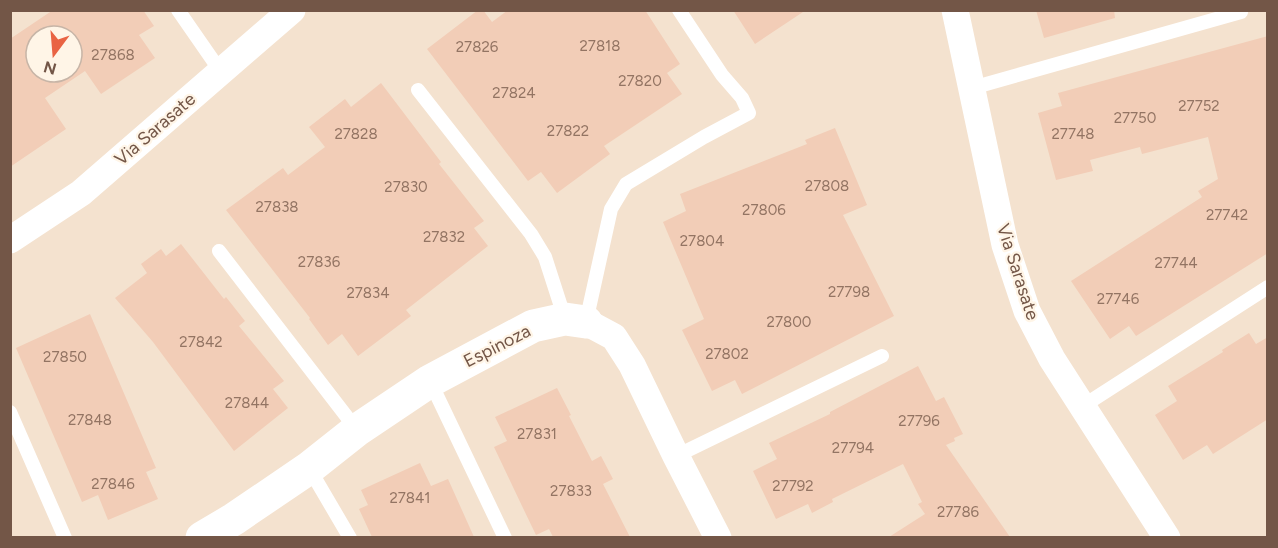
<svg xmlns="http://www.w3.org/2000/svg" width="1278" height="548" viewBox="0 0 1278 548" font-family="Figtree,sans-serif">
<rect width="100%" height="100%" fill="#fcf1e0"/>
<!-- residential -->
<path fill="#f4e2cf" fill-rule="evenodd" d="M 11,11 L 1267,11 L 1267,537 L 11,537 ZM 36,36 L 72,36 L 72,72 L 36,72 Z"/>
<!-- building -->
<path fill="#f2cdb7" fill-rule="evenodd" d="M 53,10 L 143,10 L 154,26 L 139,35 L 155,58 L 101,94 L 85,71 L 45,98 L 66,129 L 10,167 L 10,39 ZM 36,36 L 72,36 L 72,72 L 36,72 Z
M 478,10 L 483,10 L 492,22 L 508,10 L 645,10 L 680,64 L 667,73 L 682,94 L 604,146 L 610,154 L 557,193 L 541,172 L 528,181 L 427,49 Z
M 733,10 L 806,10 L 755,44 Z
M 1036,10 L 1114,10 L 1115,18 L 1044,38 Z
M 1268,36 L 1268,253 L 1136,336 L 1129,326 L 1110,339 L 1071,281 L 1202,197 L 1198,191 L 1218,179 L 1208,137 L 1142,154 L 1140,147 L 1090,160 L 1093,171 L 1056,180 L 1038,113 L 1062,106 L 1058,93 Z
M 381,83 L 441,162 L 439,164 L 484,221 L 474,228 L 488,246 L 406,310 L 411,316 L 358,356 L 342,334 L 328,345 L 309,319 L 310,318 L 226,210 L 283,168 L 288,175 L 325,147 L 309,127 L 345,99 L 351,107 Z
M 835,128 L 867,205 L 843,215 L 894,316 L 742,394 L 735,380 L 712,391 L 682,330 L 704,319 L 663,222 L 686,211 L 680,194 L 807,144 L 805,140 Z
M 181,244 L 224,299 L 226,297 L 245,321 L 239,326 L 284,381 L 273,389 L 288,408 L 234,451 L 153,342 L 115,298 L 147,273 L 141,264 L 161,249 L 166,256 Z
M 90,314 L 156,468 L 146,472 L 158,499 L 108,520 L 98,495 L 82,502 L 16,348 Z
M 1249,333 L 1256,344 L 1268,337 L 1268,419 L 1213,454 L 1207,445 L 1183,460 L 1155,415 L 1177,401 L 1168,386 L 1223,352 L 1222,350 Z
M 918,366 L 936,401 L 944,397 L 963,434 L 954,438 L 955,441 L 946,445 L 1010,537 L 889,537 L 925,514 L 918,504 L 922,502 L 903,464 L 832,499 L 833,502 L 812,513 L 808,504 L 776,519 L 753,471 L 777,459 L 769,443 L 830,414 L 830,412 Z
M 557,388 L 571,415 L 569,416 L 592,461 L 601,456 L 613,479 L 603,484 L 630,537 L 553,537 L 549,529 L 536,535 L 522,506 L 494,447 L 507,441 L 495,417 Z
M 420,463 L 431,486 L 448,479 L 474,537 L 372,537 L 359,509 L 368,505 L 361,490 Z"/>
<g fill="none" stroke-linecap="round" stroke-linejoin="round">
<!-- lane -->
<path stroke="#fff" stroke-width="14" d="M 178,10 L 221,72
M 972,88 L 1241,12
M 418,90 L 531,234 L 545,257 L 565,319
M 219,251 L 357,430
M 586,322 L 611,209 L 626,184 L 704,137 L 749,113 L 742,98 L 722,75 L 679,10
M 430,381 L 505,538
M 1083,406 L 1268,287
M 10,412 L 65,538
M 676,456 L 882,356
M 309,468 L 350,538"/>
<!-- street -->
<path stroke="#fff" stroke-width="27" d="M 955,10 L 1005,245 L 1027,311 L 1052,359 L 1167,538
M 10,240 L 81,193 L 292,10
M 586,322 L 614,337 L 632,365 L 676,456 L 718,538"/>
<!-- secondary -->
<path stroke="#fff" stroke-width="33" d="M 202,538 L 234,519 L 309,468 L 357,430 L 430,381 L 533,326 L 565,319 L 586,322"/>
</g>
<g text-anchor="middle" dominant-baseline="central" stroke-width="4.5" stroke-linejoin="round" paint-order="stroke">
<!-- number labels -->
<g font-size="15" fill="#937463">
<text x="600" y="46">27818</text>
<text x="477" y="47">27826</text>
<text x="113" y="55">27868</text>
<text x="640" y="81">27820</text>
<text x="514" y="93">27824</text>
<text x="1199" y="106">27752</text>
<text x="1135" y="118">27750</text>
<text x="568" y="131">27822</text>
<text x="356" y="134">27828</text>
<text x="1073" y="134">27748</text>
<text x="827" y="186">27808</text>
<text x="406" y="187">27830</text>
<text x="277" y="207">27838</text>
<text x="764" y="210">27806</text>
<text x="1227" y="215">27742</text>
<text x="444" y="237">27832</text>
<text x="702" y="241">27804</text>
<text x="319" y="262">27836</text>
<text x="1176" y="263">27744</text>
<text x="849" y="292">27798</text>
<text x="368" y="293">27834</text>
<text x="1118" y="299">27746</text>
<text x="789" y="322">27800</text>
<text x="201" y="342">27842</text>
<text x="727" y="354">27802</text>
<text x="65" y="357">27850</text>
<text x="247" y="403">27844</text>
<text x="90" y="420">27848</text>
<text x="919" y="421">27796</text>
<text x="537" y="434">27831</text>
<text x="853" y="448">27794</text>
<text x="113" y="484">27846</text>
<text x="793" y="486">27792</text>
<text x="571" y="491">27833</text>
<text x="410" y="498">27841</text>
<text x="958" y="512">27786</text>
</g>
<!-- street labels -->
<g font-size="18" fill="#735647" stroke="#fff5e7">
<text transform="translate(155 129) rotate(-41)">Via Sarasate</text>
<text transform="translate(1018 272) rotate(72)">Via Sarasate</text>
<text transform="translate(497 346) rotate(-27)">Espinoza</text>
</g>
</g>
<!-- border -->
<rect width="1278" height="548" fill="none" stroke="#735647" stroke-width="24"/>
<!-- north arrow -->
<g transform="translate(54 54) rotate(196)"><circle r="28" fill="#fff5e7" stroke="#c7b5a7" stroke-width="1.5"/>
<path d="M0-4.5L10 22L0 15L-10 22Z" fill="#e96343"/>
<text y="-9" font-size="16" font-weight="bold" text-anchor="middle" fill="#735647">N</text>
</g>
</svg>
